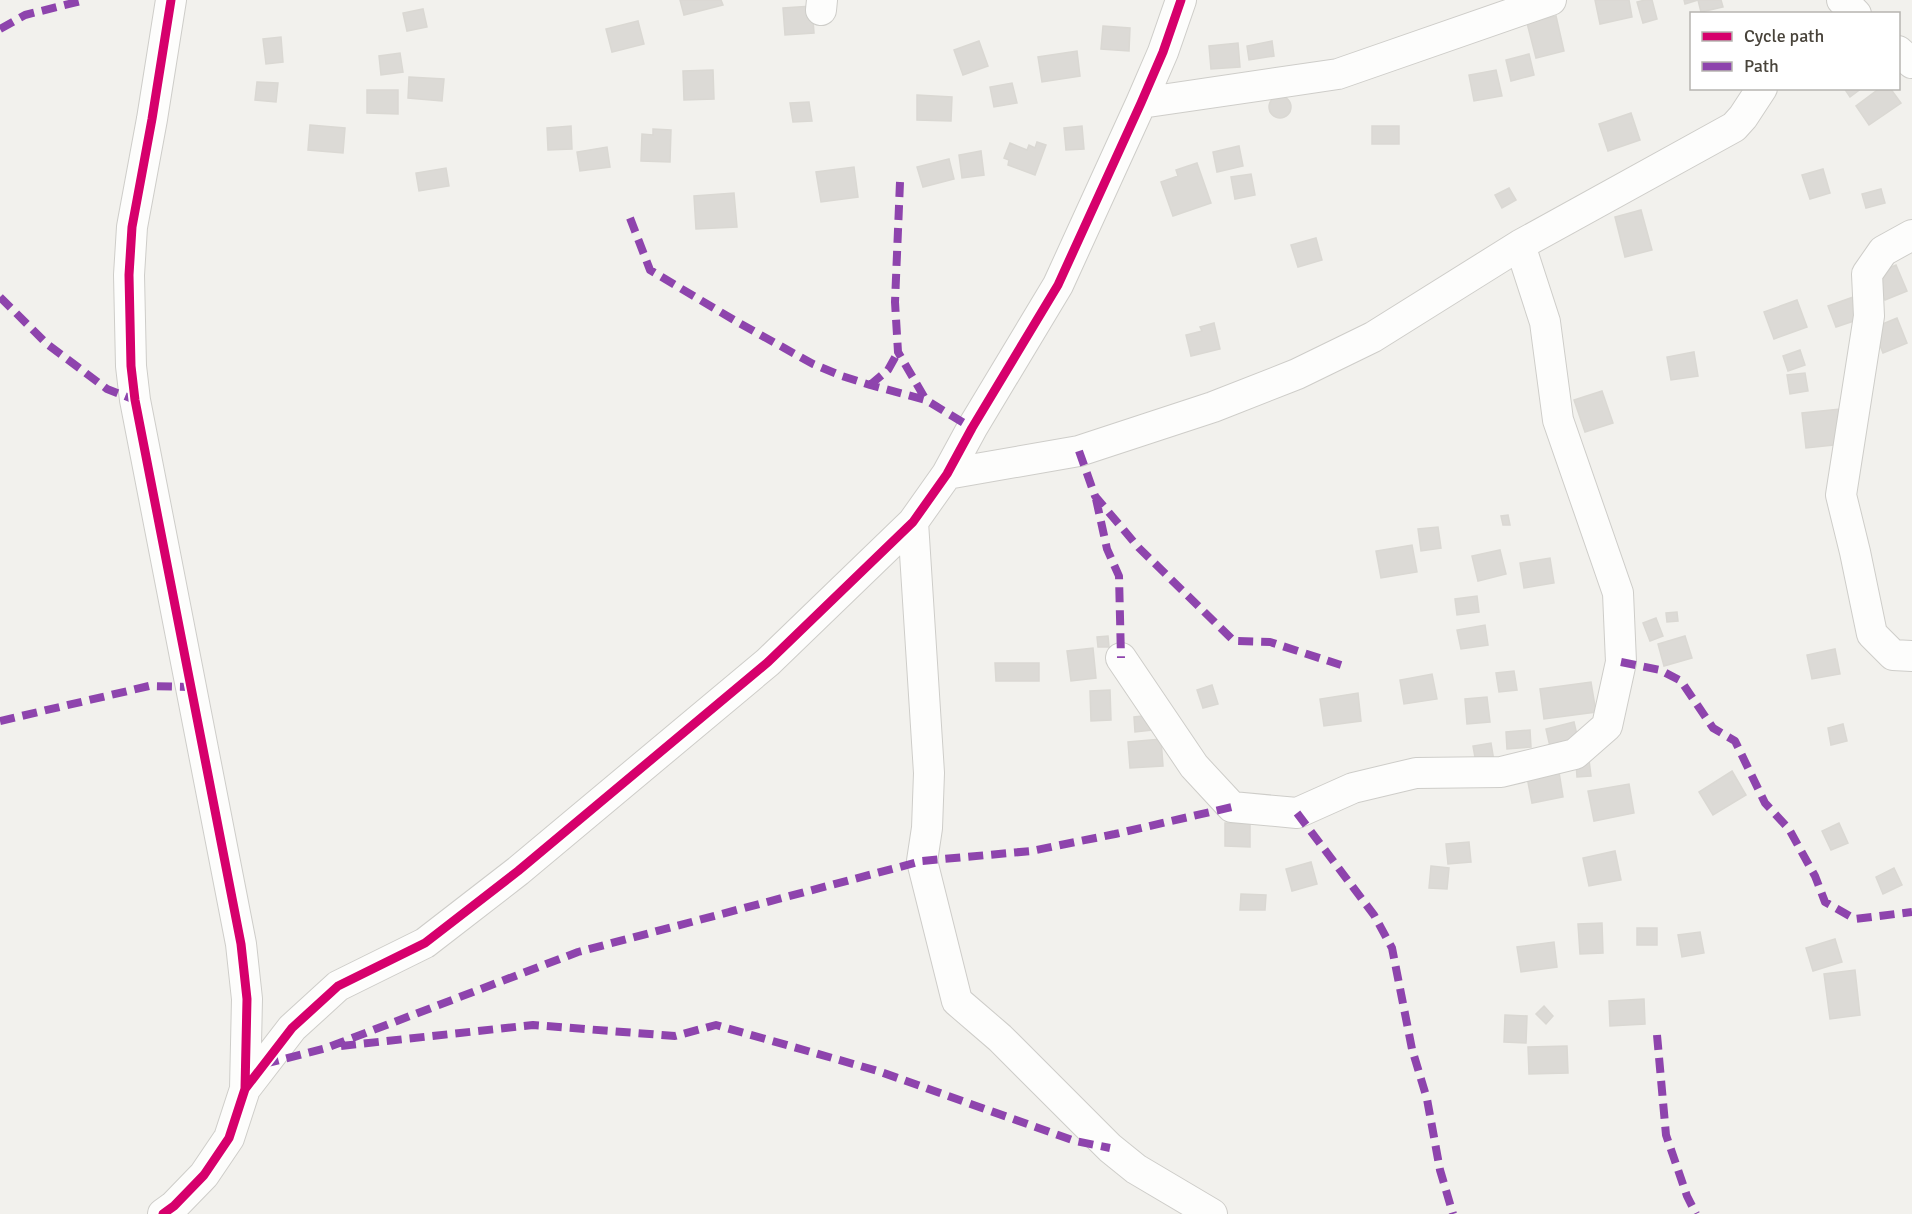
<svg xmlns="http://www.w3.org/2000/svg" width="1912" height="1214" viewBox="0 0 1912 1214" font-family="Signika,sans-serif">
<rect width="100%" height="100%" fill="#f2f1ed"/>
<!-- building -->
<path fill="#dcdad6" stroke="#dad8d3" stroke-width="1.5" d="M 680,0 L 721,0 L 723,5 L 684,15 Z
M 1595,0 L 1629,0 L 1632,17 L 1600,24 Z
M 1645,0 L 1652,0 L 1657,19 L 1643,23 L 1637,2 Z
M 1684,0 L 1721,0 L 1723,7 L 1701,12 L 1698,0 L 1685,4 Z
M 812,6 L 814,33 L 785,35 L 783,8 Z
M 423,9 L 427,27 L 407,31 L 403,13 Z
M 1556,16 L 1564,51 L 1536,58 L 1527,23 Z
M 638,21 L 644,44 L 612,52 L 606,29 Z
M 1103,26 L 1130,28 L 1129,51 L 1101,49 Z
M 281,37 L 283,62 L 266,64 L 263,39 Z
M 979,41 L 988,66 L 963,75 L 954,50 Z
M 1272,41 L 1274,56 L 1249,60 L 1247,46 Z
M 1238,43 L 1240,67 L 1211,69 L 1209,46 Z
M 1077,51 L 1080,76 L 1042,82 L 1038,57 Z
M 400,53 L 403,72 L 381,75 L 379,56 Z
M 1529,54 L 1534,75 L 1511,81 L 1506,60 Z
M 713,70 L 714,99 L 684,100 L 683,71 Z
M 1496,70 L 1502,96 L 1474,101 L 1469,75 Z
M 409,77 L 444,79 L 442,101 L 408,98 Z
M 257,82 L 278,83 L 276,102 L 255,100 Z
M 1012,83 L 1017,103 L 994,107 L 990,87 Z
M 1844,88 L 1862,88 L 1850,97 Z
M 1880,88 L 1890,88 L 1901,103 L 1869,125 L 1856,106 Z
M 367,90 L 398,90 L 398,114 L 367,113 Z
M 917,95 L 952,97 L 951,121 L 917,120 Z
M1269 107a11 11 0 1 1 22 0a11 11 0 1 1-22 0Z
M 809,102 L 812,121 L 793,122 L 790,103 Z
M 1631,113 L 1640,140 L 1608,151 L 1599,124 Z
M 310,125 L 345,128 L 343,153 L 308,150 Z
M 571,126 L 572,149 L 548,150 L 547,128 Z
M 1082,126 L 1084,149 L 1066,150 L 1064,128 Z
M 1372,126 L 1399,126 L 1399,144 L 1372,144 Z
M 653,129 L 671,130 L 670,162 L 641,161 L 642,134 L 653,135 Z
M 1037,142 L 1046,145 L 1035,175 L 1008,165 L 1009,160 L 1004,158 L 1010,143 L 1027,150 L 1029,145 L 1035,148 Z
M 1239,146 L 1243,166 L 1217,172 L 1213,152 Z
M 607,147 L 610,167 L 580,171 L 577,152 Z
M 981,151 L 984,175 L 962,178 L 959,155 Z
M 949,159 L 954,179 L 923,187 L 917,167 Z
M 1197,163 L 1211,203 L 1173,216 L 1161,182 L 1178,176 L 1176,170 Z
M 854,167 L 858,197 L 821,202 L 816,172 Z
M 446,168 L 449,186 L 419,191 L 416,173 Z
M 1823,169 L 1830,193 L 1810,199 L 1802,175 Z
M 1251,174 L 1255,195 L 1235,199 L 1231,177 Z
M 1509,188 L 1516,200 L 1502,208 L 1495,195 Z
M 1881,189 L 1885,203 L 1866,208 L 1862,194 Z
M 734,193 L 737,227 L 696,229 L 694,196 Z
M 1641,210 L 1652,250 L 1625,257 L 1615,217 Z
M 1316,238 L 1322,260 L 1298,267 L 1291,245 Z
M 1896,265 L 1907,291 L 1885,300 L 1873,275 Z
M 1856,296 L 1863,318 L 1836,327 L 1828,306 Z
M 1797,300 L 1807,327 L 1774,339 L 1764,312 Z
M 1897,318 L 1907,343 L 1883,353 L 1873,328 Z
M 1214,323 L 1220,349 L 1191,356 L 1186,335 L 1202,331 L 1200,327 Z
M 1800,350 L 1805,365 L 1788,371 L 1783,356 Z
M 1694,352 L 1698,376 L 1671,380 L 1667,357 Z
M 1805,373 L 1808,391 L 1790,394 L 1787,375 Z
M 1602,391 L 1613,423 L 1585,432 L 1574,400 Z
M 1840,409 L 1843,444 L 1806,448 L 1802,413 Z
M 1508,515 L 1510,525 L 1503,525 L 1501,516 Z
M 1438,527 L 1441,548 L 1421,551 L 1418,529 Z
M 1412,545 L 1417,572 L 1381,578 L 1376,551 Z
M 1500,550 L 1506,574 L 1478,581 L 1472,556 Z
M 1550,558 L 1554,583 L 1524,588 L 1520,563 Z
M 1477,596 L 1479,612 L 1457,615 L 1455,599 Z
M 1677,612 L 1678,621 L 1667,622 L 1666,613 Z
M 1656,618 L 1663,636 L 1650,641 L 1643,623 Z
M 1485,625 L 1488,645 L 1461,649 L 1457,630 Z
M 1108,636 L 1109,647 L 1098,647 L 1097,637 Z
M 1685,636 L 1692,658 L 1664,666 L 1658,644 Z
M 1093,648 L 1096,678 L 1071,681 L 1067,651 Z
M 1835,649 L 1840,674 L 1812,679 L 1807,655 Z
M 995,663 L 1039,663 L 1039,681 L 996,681 Z
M 1514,671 L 1517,690 L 1499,692 L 1496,673 Z
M 1432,674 L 1437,699 L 1404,704 L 1400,680 Z
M 1591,682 L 1596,712 L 1544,719 L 1540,689 Z
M 1212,685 L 1218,704 L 1203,708 L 1197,690 Z
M 1110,690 L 1111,720 L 1091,721 L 1090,691 Z
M 1358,693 L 1361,721 L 1324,726 L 1320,699 Z
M 1487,697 L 1490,722 L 1467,724 L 1465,699 Z
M 1151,715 L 1152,730 L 1135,732 L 1134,717 Z
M 1574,722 L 1579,744 L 1551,751 L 1546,729 Z
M 1843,724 L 1847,741 L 1831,745 L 1828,728 Z
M 1530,730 L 1531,747 L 1507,749 L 1506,732 Z
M 1161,739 L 1163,766 L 1130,768 L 1128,742 Z
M 1491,743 L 1494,761 L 1476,763 L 1473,746 Z
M 1589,760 L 1591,776 L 1577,777 L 1576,762 Z
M 1732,771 L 1746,795 L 1713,815 L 1699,792 Z
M 1559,772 L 1563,797 L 1532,803 L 1527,777 Z
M 1629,784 L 1634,813 L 1594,821 L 1588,791 Z
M 1225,823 L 1250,824 L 1250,847 L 1225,846 Z
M 1839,823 L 1848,843 L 1831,850 L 1822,831 Z
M 1469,842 L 1471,862 L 1448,864 L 1446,844 Z
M 1615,851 L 1621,880 L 1589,886 L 1583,858 Z
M 1311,862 L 1317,884 L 1292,891 L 1286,869 Z
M 1431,866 L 1449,868 L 1447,889 L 1429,888 Z
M 1894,868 L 1902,885 L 1883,894 L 1876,877 Z
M 1241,894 L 1266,895 L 1265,910 L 1240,910 Z
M 1602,923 L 1603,953 L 1580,954 L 1578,924 Z
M 1637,928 L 1657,928 L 1657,945 L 1637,945 Z
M 1700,932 L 1704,953 L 1682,957 L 1678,935 Z
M 1835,939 L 1842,962 L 1813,971 L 1806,948 Z
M 1554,942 L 1557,967 L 1521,972 L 1517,947 Z
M 1855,970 L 1860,1015 L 1830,1019 L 1824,974 Z
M 1644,999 L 1645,1024 L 1610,1026 L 1609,1001 Z
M 1544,1006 L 1553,1016 L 1546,1024 L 1536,1014 Z
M 1505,1015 L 1527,1016 L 1526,1043 L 1504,1042 Z
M 1567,1046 L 1568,1073 L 1529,1074 L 1528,1047 Z"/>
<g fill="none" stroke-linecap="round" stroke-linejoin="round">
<defs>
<path id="minor" d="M 1842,0 L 1856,14
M 821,10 L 822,0
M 1898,51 L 1912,63
M 1141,103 L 1338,74 L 1551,0
M 1912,235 L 1883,251 L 1867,274 L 1869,316 L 1841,495 L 1855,552 L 1872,634 L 1893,655 L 1912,656
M 947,474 L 1079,451 L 1213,407 L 1297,374 L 1373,337 L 1520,245 L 1734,127 L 1743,117 L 1762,88
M 913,522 L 929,773 L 927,828 L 922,861 L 957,1001 L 1000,1038 L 1110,1148 L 1136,1169 L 1212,1214
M 1121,658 L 1194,766 L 1232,807 L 1297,813 L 1353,788 L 1416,773 L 1501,772 L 1575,754 L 1607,726 L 1621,662 L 1618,593 L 1558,420 L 1545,322 L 1520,245
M 245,1089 L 292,1028 L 338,986 L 425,943 L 518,871 L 768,662 L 913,522 L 947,474 L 972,428 L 1058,285 L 1141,103 L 1163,52 L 1181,0
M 163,1214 L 174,1206 L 204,1175 L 229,1138 L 245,1089 L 247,999 L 241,944 L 135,400 L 131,366 L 129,275 L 132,227 L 152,119 L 171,0"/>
</defs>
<!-- minor casing -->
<use href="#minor" stroke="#cecdc9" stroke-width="32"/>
<!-- minor -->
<use href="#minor" stroke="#fdfdfc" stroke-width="30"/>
<!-- quiet -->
<path stroke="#8e44ad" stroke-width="8" stroke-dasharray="15 8" stroke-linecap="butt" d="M 0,29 L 25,15 L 85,0
M 900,182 L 895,302 L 898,352 L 926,400
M 630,218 L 650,270 L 739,323 L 813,364 L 842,376 L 870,385 L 926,400 L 972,428
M 0,297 L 47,344 L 107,389 L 135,400
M 870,385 L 888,370 L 898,352
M 1079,451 L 1095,496 L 1139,548 L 1234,641 L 1270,642 L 1341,665
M 1096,499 L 1107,549 L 1119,576 L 1121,658
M 1621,662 L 1660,670 L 1681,681 L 1713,728 L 1735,741 L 1765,803 L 1789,829 L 1815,876 L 1825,902 L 1855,919 L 1912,912
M 0,721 L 149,686 L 192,687
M 1297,813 L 1374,915 L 1392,948 L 1412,1049 L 1427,1099 L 1440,1170 L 1453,1214
M 1657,1035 L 1666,1135 L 1687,1196 L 1696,1214
M 341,1046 L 533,1025 L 675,1036 L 716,1025 L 878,1071 L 1075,1141 L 1110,1148
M 264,1064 L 326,1048 L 578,952 L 922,861 L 1031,851 L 1115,834 L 1232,807"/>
<defs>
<path id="cycleway" d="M 245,1089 L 292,1028 L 338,986 L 425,943 L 518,871 L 768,662 L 913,522 L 947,474 L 972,428 L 1058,285 L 1141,103 L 1163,52 L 1181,0
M 163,1214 L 174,1206 L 204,1175 L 229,1138 L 245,1089 L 247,999 L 241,944 L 135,400 L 131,366 L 129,275 L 132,227 L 152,119 L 171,0"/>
</defs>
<!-- cycleway casing -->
<use href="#cycleway" stroke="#fff" stroke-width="13"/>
<!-- cycleway -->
<use href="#cycleway" stroke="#d6006c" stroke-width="9"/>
</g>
<!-- legend -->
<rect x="1690" y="12" width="210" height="78" fill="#ffffff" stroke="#b6b4b0" stroke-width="1.5"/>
<rect x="1702" y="32" width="30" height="9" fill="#d6006c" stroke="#b6b4b0" stroke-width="1.5"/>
<text x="1744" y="42" font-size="18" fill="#48433a">Cycle path</text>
<rect x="1702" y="62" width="30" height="9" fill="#8e44ad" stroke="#b6b4b0" stroke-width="1.5"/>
<text x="1744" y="72" font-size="18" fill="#48433a">Path</text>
</svg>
